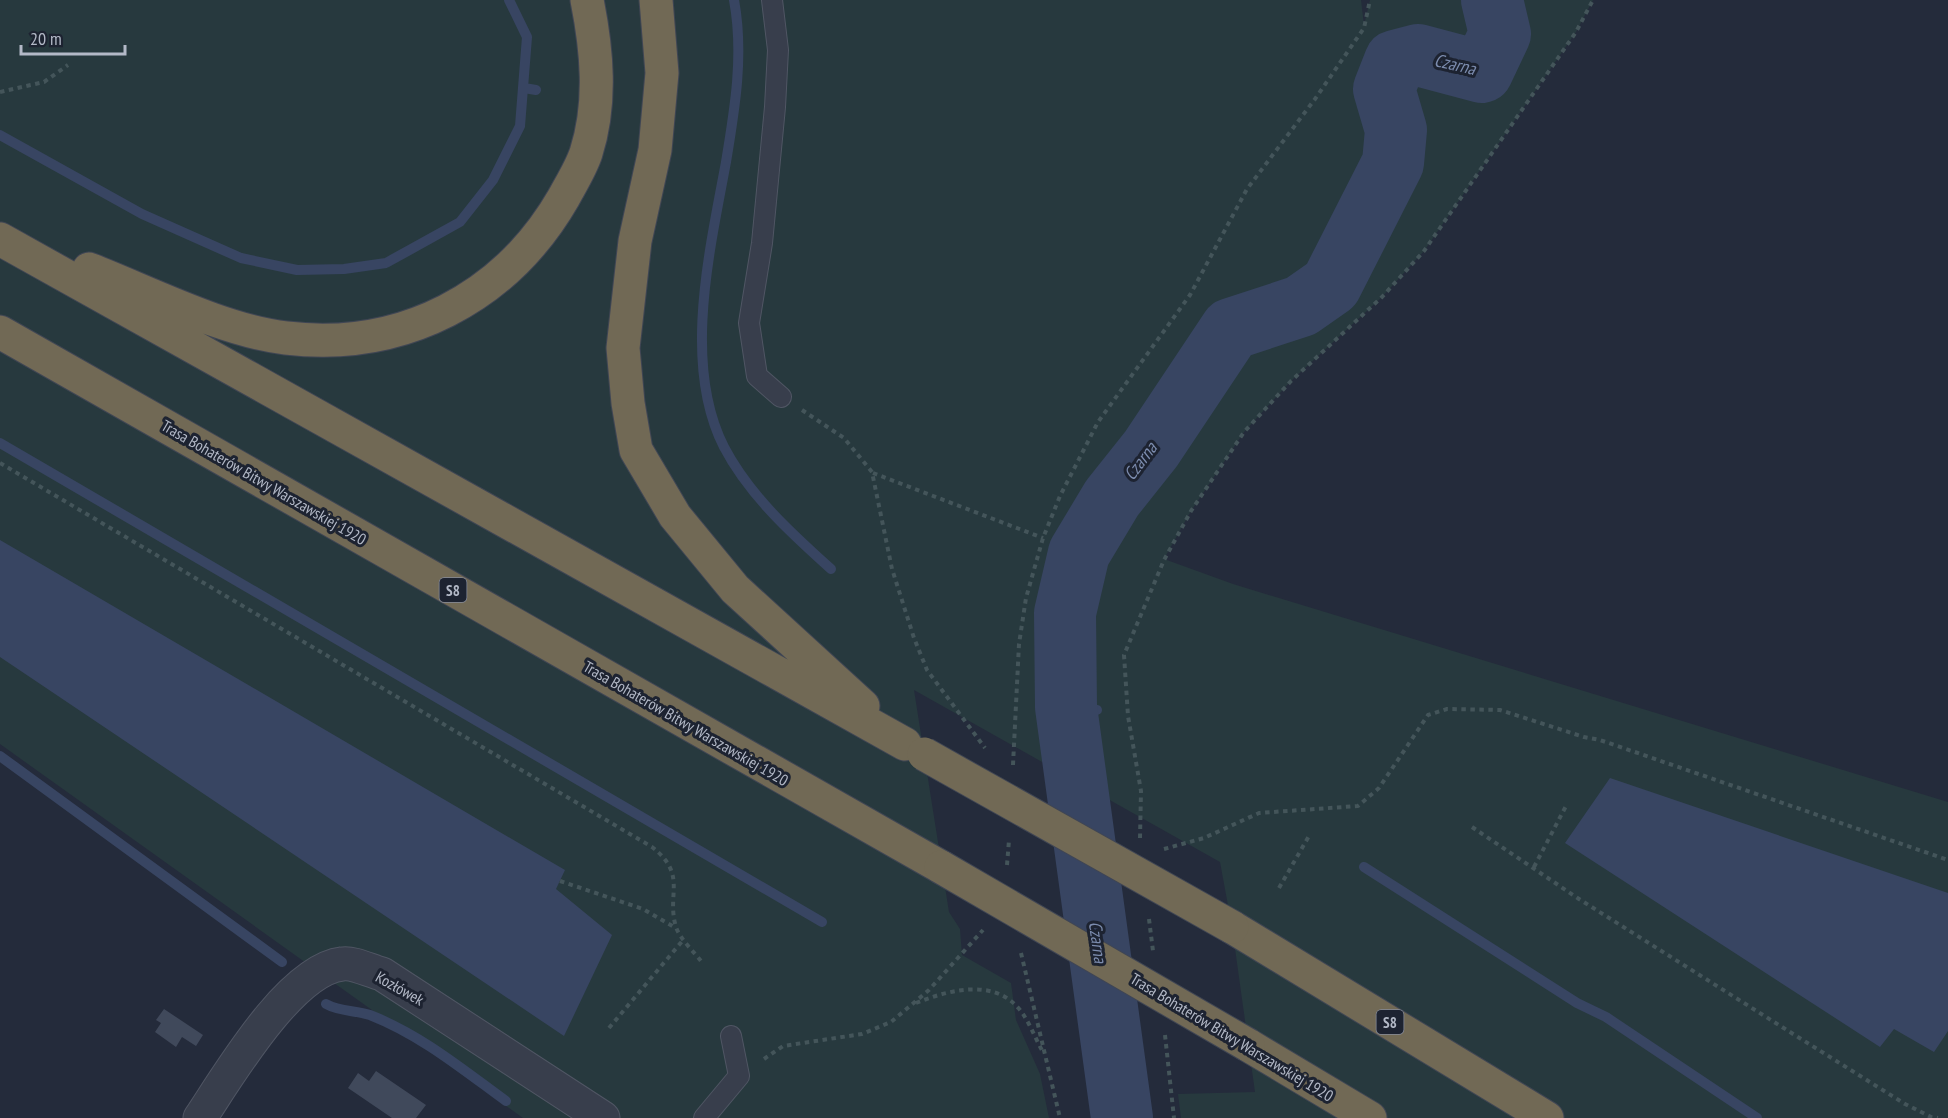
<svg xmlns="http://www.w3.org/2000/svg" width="1948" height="1118" viewBox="0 0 1948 1118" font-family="'PT Sans Narrow',sans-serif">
<rect width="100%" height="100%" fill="#242b3b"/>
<!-- green -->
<path fill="#27393e" d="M 0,0 L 1361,0 L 1364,25 L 1370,0 L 1593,0 L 1576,32 L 1424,251 L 1382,297 L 1291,381 L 1244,432 L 1191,511 L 1164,559 L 1233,584 L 1948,802 L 1948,1118 L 1181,1118 L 1178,1094 L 1255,1092 L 1232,927 L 1220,862 L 914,690 L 949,912 L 960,929 L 962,955 L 1011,983 L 1016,1020 L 1040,1074 L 1049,1118 L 523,1118 L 0,744 Z"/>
<!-- water -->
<path fill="#384562" d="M 0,540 L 565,870 L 556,889 L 612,935 L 564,1036 L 0,657 Z
M 1610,778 L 1948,893 L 1948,1031 L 1934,1052 L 1894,1029 L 1880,1047 L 1565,843 Z"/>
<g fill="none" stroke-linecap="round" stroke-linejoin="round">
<!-- stream -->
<path stroke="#384562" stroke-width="10" d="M 734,0 C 744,54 735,108 726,162 C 710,249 682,365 724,447 C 749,495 792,534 831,569
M 524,88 L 536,90
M 0,135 L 142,214 L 241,258 L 297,270 L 344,269 L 386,263 L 460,222 L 493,180 L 520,126 L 527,37 L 509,0
M 0,443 L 822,922
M 1050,603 L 1065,613
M 1066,707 L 1097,710
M 0,756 L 282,962
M 1364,867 L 1577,1003 L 1606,1017 L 1757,1118
M 326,1004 C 340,1012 355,1010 370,1015 C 421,1035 462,1069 506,1101"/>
<!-- river -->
<path stroke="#384562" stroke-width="62" d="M 1122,1118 L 1066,707 L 1065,613 L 1079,553 L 1112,498 L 1151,449 L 1231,329 L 1301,306 L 1331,285 L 1393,163 L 1396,130 L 1384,89 L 1395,61 L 1418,55 L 1482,72 L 1500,34 L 1492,0"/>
</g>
<!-- building -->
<path fill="#40495b" d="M 164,1009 L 203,1035 L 196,1046 L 182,1037 L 176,1047 L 155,1032 L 161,1023 L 156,1020 Z
M 376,1071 L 426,1105 L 416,1118 L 392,1118 L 348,1088 L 358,1073 L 369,1081 Z"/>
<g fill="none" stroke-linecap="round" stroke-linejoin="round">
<defs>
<path id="lane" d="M 772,0 L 778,50 L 775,107 L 762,243 L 749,323 L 757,376 L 781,397
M 704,1118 L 739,1076 L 731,1036"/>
<path id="street" d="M 200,1118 C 228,1076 290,970 342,964 C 353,962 370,971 382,974 L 603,1118"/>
<path id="highway" d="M 656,0 L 662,73 L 655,150 L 635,241 L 623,348 L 628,403 L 636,450 L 675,516 L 735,589 L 863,706
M 0,239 L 905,744
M 89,269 C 148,292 224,331 286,338 C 402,352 506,298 564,197 C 571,184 581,168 586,153 C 602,103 597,50 587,0
M 0,332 L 941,867
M 1232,927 L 1547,1118
M 1248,1045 L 1370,1118"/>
</defs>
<!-- lane casing -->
<use href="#lane" stroke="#505664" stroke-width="22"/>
<!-- street casing -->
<use href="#street" stroke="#505664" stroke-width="35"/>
<!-- highway casing -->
<use href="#highway" stroke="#404654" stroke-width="35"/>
<!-- path -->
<path stroke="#44555a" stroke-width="4" stroke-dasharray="4.5 4.5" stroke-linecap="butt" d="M 0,92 L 44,82 L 68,65
M 802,410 L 844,438 L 872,472 L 892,569 L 914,638 L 927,670 L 985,748
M 0,463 L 652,847 C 688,875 666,894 676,927 C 680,939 694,952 701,961
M 873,473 L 1043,538
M 1013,765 L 1019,644 L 1026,598 L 1043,538 L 1060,496 L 1098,422 L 1190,295 L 1247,189 L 1315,99 L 1364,28 L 1370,0
M 1472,827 L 1579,899 L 1782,1027 L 1905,1104 L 1931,1117 L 1938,1118
M 1140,838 L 1141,791 L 1128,716 L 1124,655 L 1164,560 L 1191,511 L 1244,432 L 1291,381 L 1382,297 L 1424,251 L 1576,32 L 1593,0
M 1164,849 L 1204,838 L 1259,813 L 1358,806 L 1379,788 L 1428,715 L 1447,709 L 1500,710 L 1584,737 L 1600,740 L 1948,860
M 1007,865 L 1009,840
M 1534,867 L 1566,806
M 560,881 L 643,909 L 676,928
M 1279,888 L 1309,836
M 1149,919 L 1153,951
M 1021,953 L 1060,1118
M 916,1003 C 951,989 998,977 1023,1014 C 1031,1026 1036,1040 1043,1052
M 609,1028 L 684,939
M 1165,1035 L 1174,1118
M 764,1059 L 783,1046 L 862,1034 L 891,1022 L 929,990 L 983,930"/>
<!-- lane -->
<use href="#lane" stroke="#383e4c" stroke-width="20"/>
<!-- street -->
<use href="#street" stroke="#383e4c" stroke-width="33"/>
<!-- highway -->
<use href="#highway" stroke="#716955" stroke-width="33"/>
<defs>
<path id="highway-bridge" d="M 924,754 L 1232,927
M 941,867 L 1248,1045"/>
</defs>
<!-- highway-bridge casing -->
<use href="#highway-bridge" stroke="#404654" stroke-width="35" stroke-linecap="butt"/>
<!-- highway-bridge -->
<use href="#highway-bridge" stroke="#716955" stroke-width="33"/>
</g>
<g text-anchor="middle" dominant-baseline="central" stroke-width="6" stroke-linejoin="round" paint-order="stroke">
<!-- shield labels -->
<g fill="#1d2331" stroke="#868c9a" stroke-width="1.5">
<rect x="439.5" y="578" width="27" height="24" rx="4.5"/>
<rect x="1376.5" y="1010" width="27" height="24" rx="4.5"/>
</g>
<g font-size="15" font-weight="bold" fill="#b3b9c7">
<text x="453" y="590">S8</text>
<text x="1390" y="1022">S8</text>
</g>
<!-- street labels -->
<g font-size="16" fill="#b3b9c7" stroke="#1d2331">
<text transform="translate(264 482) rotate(30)">Trasa Bohaterów Bitwy Warszawskiej 1920</text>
<text transform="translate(686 723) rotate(30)">Trasa Bohaterów Bitwy Warszawskiej 1920</text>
<text transform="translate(400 988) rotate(29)">Kozłówek</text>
<text transform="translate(1232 1037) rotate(31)">Trasa Bohaterów Bitwy Warszawskiej 1920</text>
</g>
<!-- water labels -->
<g font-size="18" font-style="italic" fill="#7c8cae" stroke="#1d2331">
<text transform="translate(1455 64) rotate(13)">Czarna</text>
<text transform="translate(1140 461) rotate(-53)">Czarna</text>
<text transform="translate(1098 942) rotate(82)">Czarna</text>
</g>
</g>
<!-- scale -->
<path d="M21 45v9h104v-9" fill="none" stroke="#b3b9c7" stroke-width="3"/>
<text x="30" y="45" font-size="18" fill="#b3b9c7" stroke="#1d2331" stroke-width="4.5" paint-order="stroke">20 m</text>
</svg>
